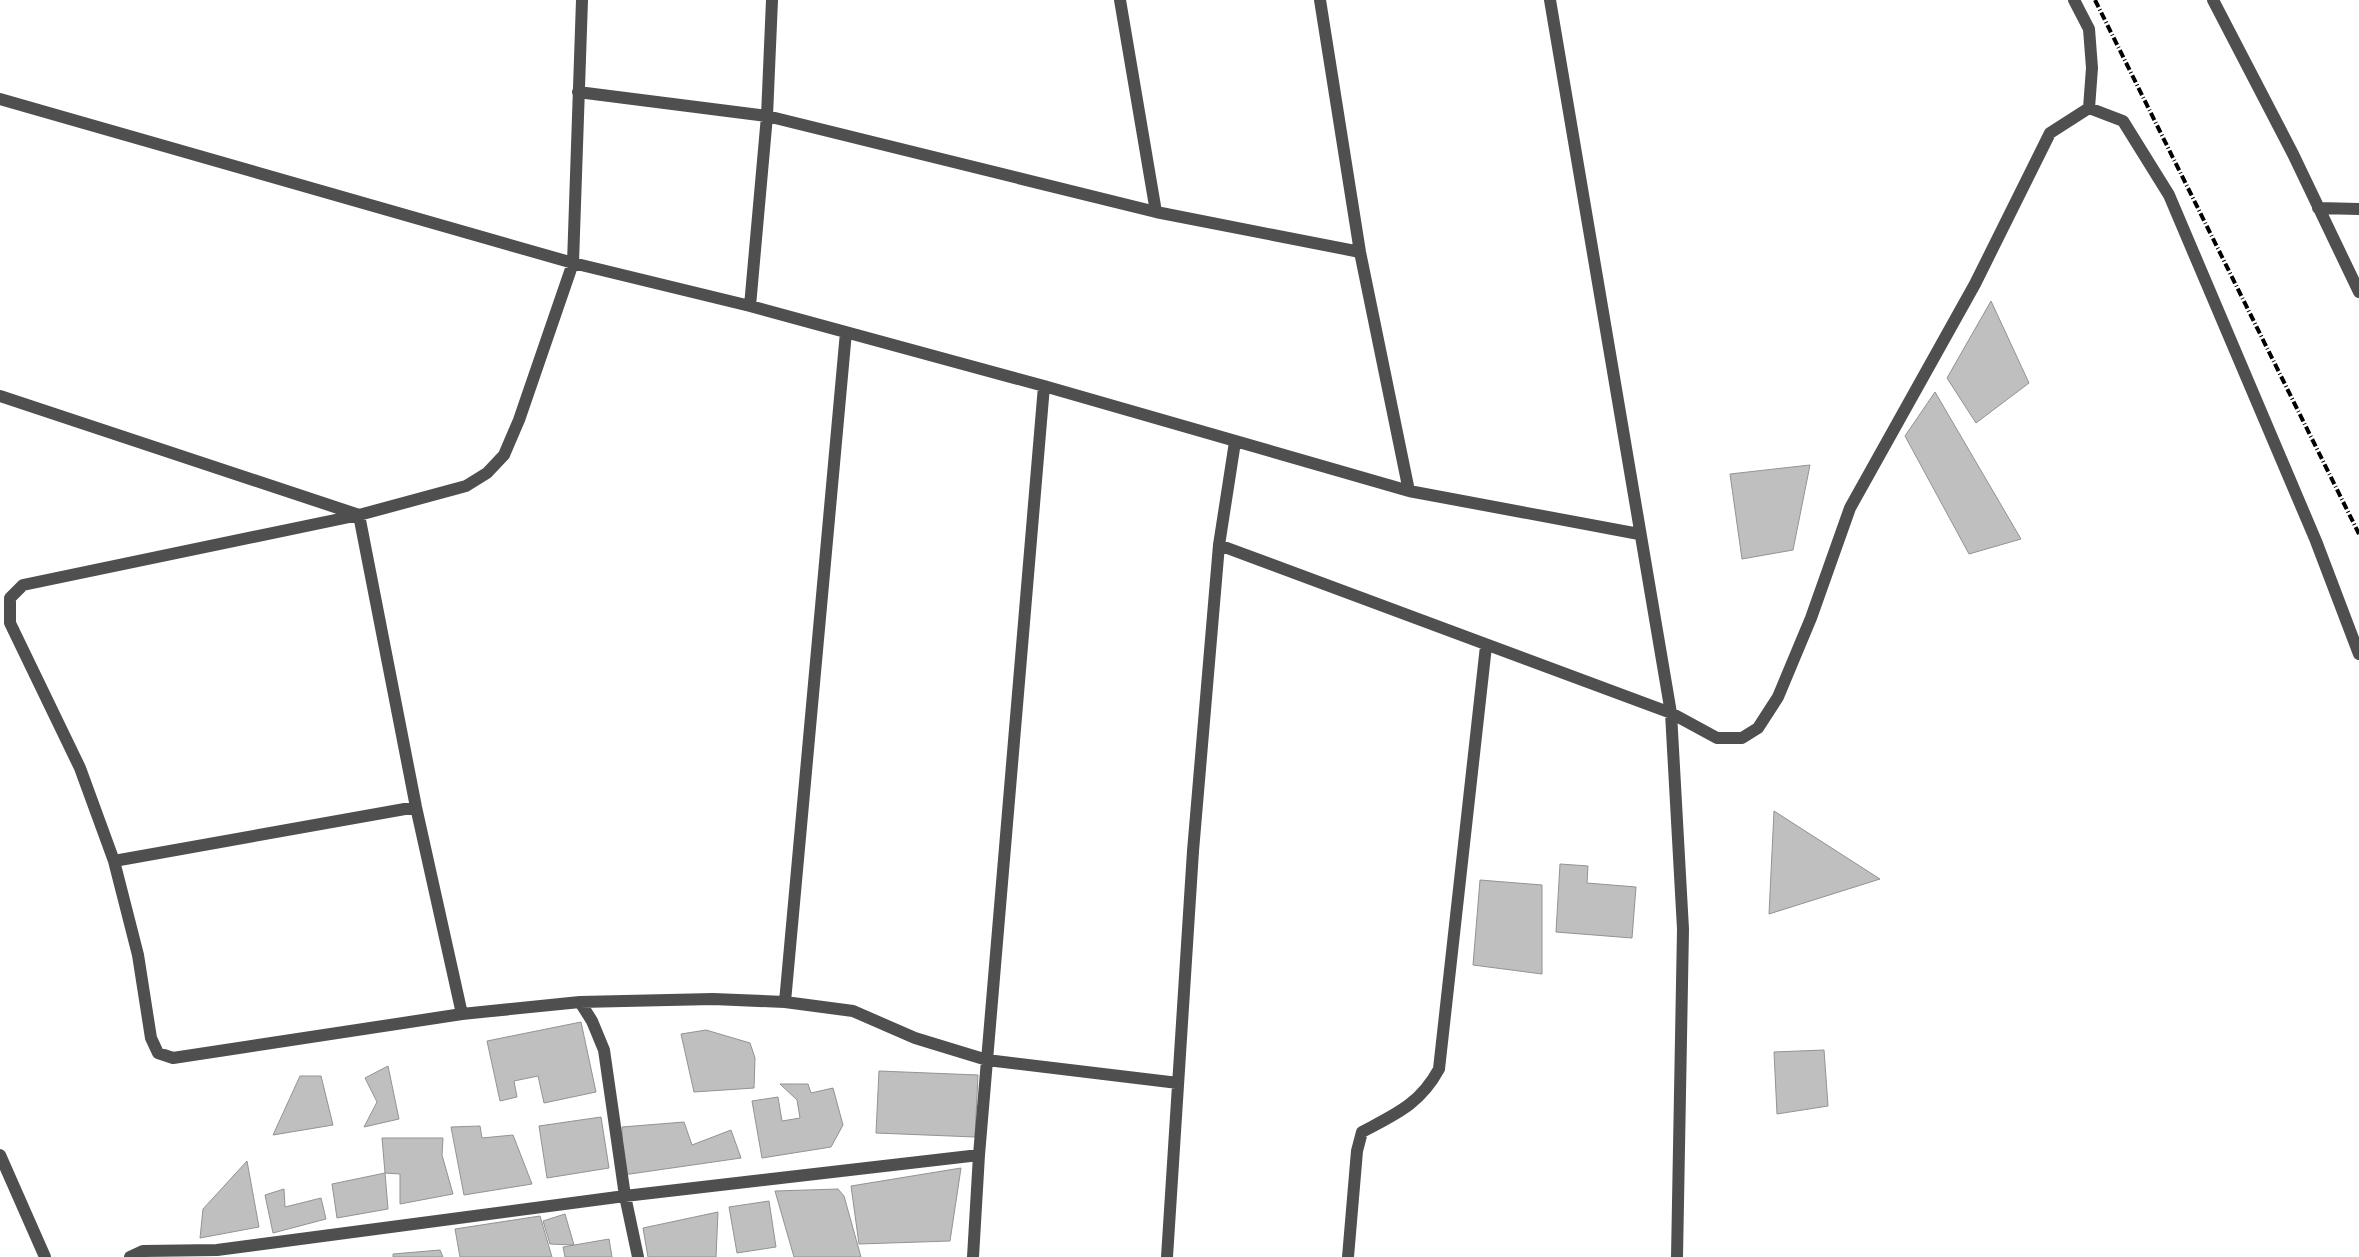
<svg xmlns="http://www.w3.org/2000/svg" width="2359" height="1257" viewBox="0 0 2359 1257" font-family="Montserrat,sans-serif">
<rect width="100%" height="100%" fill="#fff"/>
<!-- building -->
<path fill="#bfbfbf" stroke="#939393" d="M 1991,301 L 2029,383 L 1976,423 L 1947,378 Z
M 1935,392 L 2021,539 L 1969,554 L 1905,436 Z
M 1810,465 L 1793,550 L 1742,559 L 1730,474 Z
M 1774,811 L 1880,879 L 1769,914 Z
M 1560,864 L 1588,866 L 1587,883 L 1636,887 L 1632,938 L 1556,932 Z
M 1480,880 L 1542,885 L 1542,974 L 1473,965 Z
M 581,1022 L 596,1092 L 544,1103 L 538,1076 L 514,1081 L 517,1097 L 500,1101 L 487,1041 Z
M 706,1030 L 750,1043 L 755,1058 L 754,1088 L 694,1092 L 681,1034 Z
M 1824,1050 L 1828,1106 L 1777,1114 L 1774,1052 Z
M 388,1066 L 399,1119 L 364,1127 L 377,1102 L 365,1078 Z
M 879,1071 L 978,1075 L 975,1137 L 876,1133 Z
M 300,1076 L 321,1076 L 333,1125 L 273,1135 Z
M 780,1084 L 808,1084 L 811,1093 L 833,1088 L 843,1125 L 831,1147 L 762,1158 L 752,1101 L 778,1097 L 782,1121 L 800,1118 L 797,1100 Z
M 601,1117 L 609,1168 L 547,1178 L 539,1126 Z
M 684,1122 L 692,1145 L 731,1130 L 741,1158 L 623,1175 L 622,1127 Z
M 480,1126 L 482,1138 L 513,1135 L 532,1184 L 464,1195 L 451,1127 Z
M 382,1138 L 443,1138 L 442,1155 L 453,1194 L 400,1204 L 400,1174 L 385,1173 Z
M 247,1161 L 259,1227 L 200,1238 L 203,1209 Z
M 961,1168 L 950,1241 L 859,1244 L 851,1186 Z
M 385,1173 L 388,1209 L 337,1218 L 332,1184 Z
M 284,1189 L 285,1207 L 321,1198 L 326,1219 L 273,1233 L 265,1195 Z
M 838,1189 L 844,1196 L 861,1257 L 794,1257 L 775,1191 Z
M 769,1201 L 776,1247 L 737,1253 L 729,1207 Z
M 718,1212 L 716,1257 L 648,1257 L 643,1228 Z
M 565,1214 L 574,1245 L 550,1244 L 543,1221 Z
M 540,1216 L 552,1257 L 460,1257 L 455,1229 Z
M 609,1239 L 612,1257 L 565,1257 L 563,1247 Z
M 440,1250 L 443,1257 L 393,1257 L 393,1254 Z"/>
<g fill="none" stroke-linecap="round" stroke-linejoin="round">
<!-- minor -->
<path stroke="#4f4f4f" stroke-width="12" d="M 582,0 L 573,263 L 519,420 L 504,455 L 487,473 L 466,486 L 359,515 L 23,585 L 10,598 L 10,623 L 80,768 L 114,861 L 138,955 L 151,1038 L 158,1053 L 173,1058 L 462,1014 L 580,1002 L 713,999 L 785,1002 L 853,1011 L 915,1038 L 987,1060 L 1178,1083
M 1120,0 L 1156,212
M 1320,0 L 1360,252 L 1409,491
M 1550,0 L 1671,713 L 1683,929 L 1677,1257
M 2074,0 L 2089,29 L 2092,68 L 2089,108
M 2213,0 L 2293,154 L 2359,292
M 578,92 L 767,116 L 1156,212 L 1360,252
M 0,99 L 573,263 L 750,306 L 1044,386 L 1409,491 L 1639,534
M 2318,208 L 2359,209
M 750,306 L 767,116 L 772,0
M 0,396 L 359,515 L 416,807 L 462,1014
M 1219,545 L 1671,713 L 1717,738 L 1742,738 L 1758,728 L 1778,697 L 1811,618 L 1850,508 L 1975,284 L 2050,133 L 2089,108 L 2123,121 L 2169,195 L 2316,541 L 2359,654
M 114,861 L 416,807
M 580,1002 L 592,1021 L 604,1050 L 625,1196 L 638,1257
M 785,1002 L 846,332
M 0,1155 L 45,1257
M 130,1257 L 143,1251 L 217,1250 L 625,1196 L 979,1155
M 973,1257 L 979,1155 L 1044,386
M 1167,1257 L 1193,851 L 1219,545 L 1235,442
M 1348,1257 L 1357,1151 L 1362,1132 C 1396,1114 1420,1104 1439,1069 L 1486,646"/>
<!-- rail -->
<path stroke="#000" stroke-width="4" stroke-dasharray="8 2.5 1 2.5" stroke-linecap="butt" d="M 2095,0 L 2359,534"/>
</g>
</svg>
